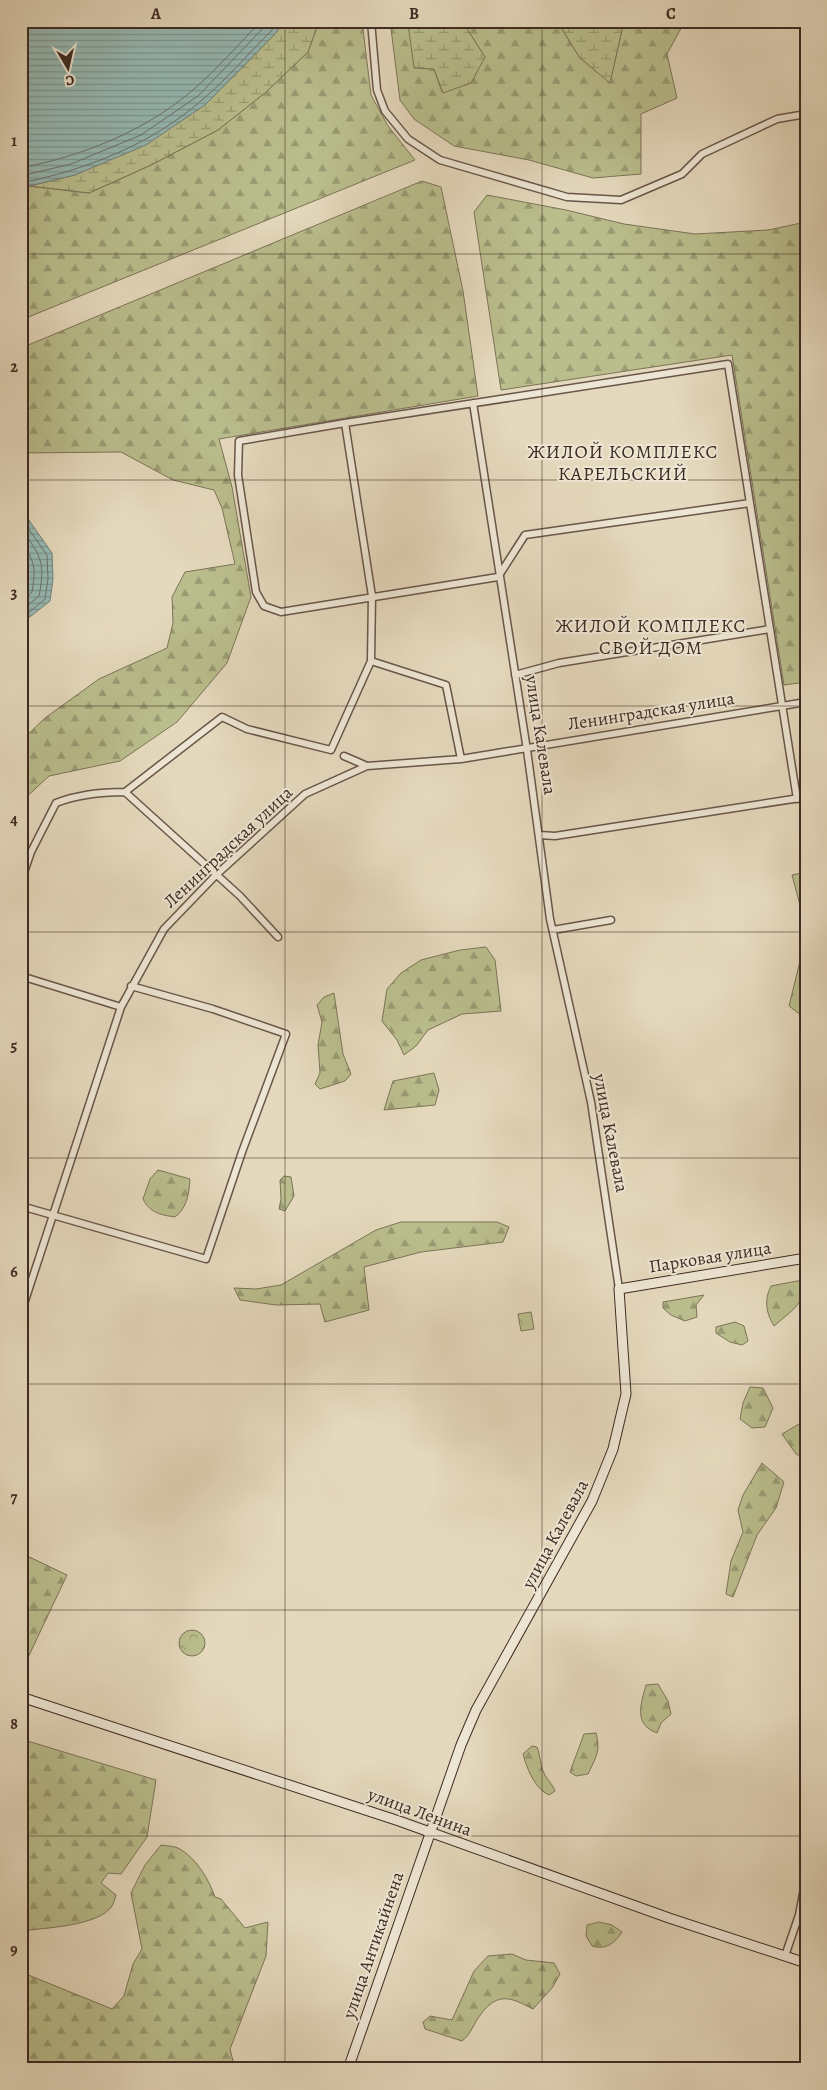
<svg xmlns="http://www.w3.org/2000/svg" width="827" height="2090" viewBox="0 0 827 2090" font-family="Alegreya,serif">
<defs>
<pattern id="forest-firs" width="22" height="20" patternUnits="userSpaceOnUse" patternTransform="scale(1.25)"><rect width="22" height="20" fill="#babe8d"/><path d="M5 1l3.5 6h-7zM16 11l3.5 6h-7z" fill="#999b73"/></pattern>
<pattern id="wetland-marsh" width="20" height="14" patternUnits="userSpaceOnUse" patternTransform="scale(1.25)"><rect width="20" height="14" fill="#babe8d"/><path d="M1 5h8M5 5V1M11 12h8M15 12V8" fill="none" stroke="#999b73"/></pattern>
<pattern id="park-crowns" width="20" height="18" patternUnits="userSpaceOnUse" patternTransform="scale(1.25)"><rect width="20" height="18" fill="#babe8d"/><path d="M2 6a3 3 0 1 1 6 0M12 15a3 3 0 1 1 6 0" fill="none" stroke="#999b73"/></pattern>
<pattern id="water-rules" width="6" height="5" patternUnits="userSpaceOnUse" patternTransform="scale(1.25)"><rect width="6" height="5" fill="#96bab5"/><path d="M0 2.5h6" fill="none" stroke="#7c9793"/></pattern>
</defs>
<rect width="100%" height="100%" fill="#e5d9bd"/>
<filter id="stains"><feTurbulence type="fractalNoise" baseFrequency=".004" numOctaves="4"/><feColorMatrix values="0 0 0 0 .2 0 0 0 0 .09 0 0 0 0 .02 0 0 0 .5 -.17"/></filter>
<radialGradient id="worn" r=".72"><stop offset=".6" stop-color="#630" stop-opacity="0"/><stop offset="1" stop-color="#630" stop-opacity=".3"/></radialGradient>
<!-- forest -->
<path fill="url(#forest-firs)" stroke="#7c7458" d="M 319,21 L 362,21 L 371,95 L 388,126 L 415,160 L 21,320 L 21,188 L 29,186 L 89,193 L 151,165 L 218,130 L 266,92 L 308,52 Z
M 390,21 L 412,21 L 408,24 L 434,69 L 442,92 L 485,57 L 462,21 L 557,21 L 580,58 L 610,82 L 624,21 L 685,21 L 667,54 L 677,98 L 641,114 L 641,174 L 593,178 L 529,160 L 454,146 L 414,119 L 400,100 Z
M 422,181 L 441,187 L 463,291 L 478,396 L 219,439 L 232,487 L 251,597 L 227,663 L 177,722 L 120,761 L 49,776 L 21,802 L 21,741 L 45,718 L 99,679 L 167,648 L 173,623 L 172,597 L 185,572 L 235,564 L 222,508 L 214,490 L 173,480 L 121,452 L 21,453 L 21,348 Z
M 487,195 L 566,210 L 624,224 L 695,234 L 768,230 L 806,222 L 806,682 L 784,685 L 732,355 L 501,390 L 474,212 Z
M 806,872 L 806,928 L 792,875 Z
M 806,937 L 806,1019 L 789,1006 Z
M 486,947 L 495,960 L 501,1011 L 462,1014 L 428,1030 L 416,1046 L 404,1055 L 397,1040 L 382,1021 L 387,989 L 401,973 L 421,960 L 460,950 Z
M 334,993 L 343,1054 L 351,1074 L 345,1081 L 320,1089 L 315,1084 L 320,1073 L 318,1045 L 322,1022 L 317,1005 L 324,997 Z
M 434,1073 L 439,1090 L 435,1105 L 384,1110 L 393,1081 Z
M 158,1170 L 190,1179 C 189,1194 187,1208 175,1217 C 161,1215 150,1213 143,1199 L 150,1179 Z
M 284,1176 L 291,1177 L 294,1196 L 285,1211 L 279,1209 L 281,1199 L 280,1180 Z
M 401,1222 L 497,1222 L 509,1227 L 503,1242 L 421,1252 L 364,1267 L 369,1310 L 325,1322 L 320,1304 L 276,1305 L 240,1300 L 234,1288 L 256,1289 L 281,1285 L 376,1230 Z
M 797,1281 L 806,1281 C 806,1303 790,1312 774,1326 C 766,1313 764,1300 771,1286 Z
M 704,1295 L 696,1305 L 697,1317 L 685,1321 L 671,1315 L 663,1308 L 663,1302 Z
M 735,1322 L 744,1326 L 748,1341 L 742,1345 L 730,1342 L 716,1333 L 716,1327 Z
M 750,1387 L 763,1388 L 773,1408 L 765,1427 L 752,1428 L 740,1419 L 743,1403 Z
M 806,1420 L 806,1459 L 796,1454 L 782,1434 Z
M 762,1463 L 784,1482 L 776,1508 L 757,1535 L 733,1597 L 726,1594 L 731,1561 L 743,1532 L 738,1510 L 743,1495 Z
M 21,1553 L 67,1575 L 23,1668 L 21,1668 Z
M 658,1684 L 668,1701 L 671,1714 L 661,1723 L 657,1733 C 633,1724 641,1704 646,1685 Z
M 596,1733 C 601,1751 596,1757 588,1774 L 576,1776 L 570,1772 L 584,1734 Z
M 21,1739 L 156,1780 L 147,1837 L 121,1874 L 108,1873 L 101,1883 L 116,1895 C 115,1898 114,1903 112,1906 C 99,1926 44,1928 21,1931 Z
M 532,1746 L 537,1747 C 540,1754 541,1768 544,1773 C 547,1780 552,1783 555,1791 L 549,1795 C 535,1789 527,1769 523,1754 Z
M 161,1845 C 167,1846 175,1846 180,1849 C 197,1859 209,1880 215,1897 L 221,1899 L 245,1928 L 268,1922 L 266,1956 L 230,2049 L 235,2069 L 21,2069 L 21,1972 L 112,2009 L 124,1996 L 133,1964 L 142,1949 L 131,1893 L 145,1865 Z
M 599,1922 L 612,1925 L 622,1932 C 614,1944 606,1950 592,1946 L 586,1936 L 587,1925 Z
M 512,1954 L 526,1960 L 554,1963 L 560,1974 L 552,1988 L 533,2009 C 512,1998 498,1991 481,2014 C 473,2024 472,2033 462,2041 L 425,2029 L 423,2022 L 430,2016 L 452,2020 L 474,1971 L 488,1956 Z"/>
<!-- wetland -->
<path fill="url(#wetland-marsh)" stroke="#7c7458" d="M 283,21 L 319,21 L 308,52 L 266,92 L 218,130 L 151,165 L 89,193 L 29,186 L 75,175 L 205,105 L 276,33 Z
M 412,21 L 462,21 L 485,57 L 471,83 L 443,93 L 434,69 L 414,68 L 408,24 Z
M 557,21 L 624,21 L 610,83 L 580,58 Z"/>
<!-- park -->
<path fill="url(#park-crowns)" stroke="#7c7458" d="M 531,1312 L 534,1329 L 521,1331 L 518,1314 Z
M179 1643a13 13 0 1 1 26 0a13 13 0 1 1-26 0Z"/>
<!-- water -->
<path fill="url(#water-rules)" stroke="#73817b" d="M 21,21 L 283,21 L 276,33 L 205,105 L 146,145 L 75,175 L 21,188 Z
M 21,509 L 52,553 L 53,579 L 50,601 L 21,624 Z"/>
<g fill="none" stroke-linecap="round" stroke-linejoin="round">
<!-- shore -->
<path stroke="#6a726c" stroke-width="1" d="M 21,168 C 82,156 146,131 194,89 C 217,69 239,44 261,21
M 21,176 L 71,164 L 141,135 L 198,96 L 270,21
M 21,183 C 86,170 152,144 202,100 C 227,79 249,53 272,30 L 277,21
M 21,518 L 47,555 L 48,579 L 45,599 L 21,619
M 21,528 C 40,556 46,561 39,596 L 21,611
M 21,542 C 35,561 36,568 32,592 L 21,602"/>
<defs>
<path id="street" d="M 371,21 L 377,90 L 385,111 L 408,139 L 440,160 L 567,197 L 621,200 L 682,174 L 702,154 L 777,119 L 806,114
M 728,364 L 750,503 L 525,535 L 498,577 L 281,612 L 264,606 L 256,592 L 238,475 L 239,441 L 345,423 Z
M 473,403 L 527,750 L 550,919 L 591,1102 L 619,1289
M 750,503 L 797,799
M 371,661 L 446,685 L 461,759
M 515,675 L 559,663 L 770,629
M 344,756 L 367,766
M 125,792 L 222,717 L 247,729 L 331,750 L 371,661 L 372,596 L 345,423
M 539,835 L 555,836 L 587,831 L 806,797
M 21,881 L 31,852 L 56,803 C 79,794 101,792 125,792 L 240,896 L 278,937
M 553,930 L 611,920
M 21,976 L 121,1007
M 21,1206 L 206,1259 L 242,1152 L 286,1034 L 213,1009 L 131,986
M 21,1313 L 121,1007 L 164,929 L 216,875 L 305,794 L 367,766 L 461,759 L 806,702
M 785,1956 L 799,1915 L 805,1883"/>
<path id="secondary" d="M 21,1697 L 399,1821 L 669,1918 L 806,1963
M 348,2069 L 461,1745 L 476,1710 L 592,1501 L 613,1449 L 626,1394 L 619,1289 L 806,1258"/>
</defs>
<!-- street casing -->
<use href="#street" stroke="#68564a" stroke-width="9"/>
<!-- secondary casing -->
<use href="#secondary" stroke="#3e2b23" stroke-width="11"/>
<!-- street -->
<use href="#street" stroke="#eee6d4" stroke-width="6"/>
<!-- secondary -->
<use href="#secondary" stroke="#eee6d4" stroke-width="9"/>
</g>
<!-- grid -->
<path fill="none" stroke="#3e2b23" stroke-width="1" stroke-opacity="0.55" d="M 285,21 L 285,2069M 542,21 L 542,2069M 21,254 L 806,254M 21,480 L 806,480M 21,706 L 806,706M 21,932 L 806,932M 21,1158 L 806,1158M 21,1384 L 806,1384M 21,1610 L 806,1610M 21,1836 L 806,1836"/>
<g text-anchor="middle" dominant-baseline="central" stroke-width="4" stroke-linejoin="round" paint-order="stroke">
<!-- street labels -->
<g font-size="18" fill="#3e2b23" stroke="#eee6d4">
<text transform="translate(651 711) rotate(-9)">Ленинградская улица</text>
<text transform="translate(541 735) rotate(81)">улица Калевала</text>
<text transform="translate(228 847) rotate(-43)">Ленинградская улица</text>
<text transform="translate(611 1133) rotate(79)">улица Калевала</text>
<text transform="translate(710 1257) rotate(-9)">Парковая улица</text>
<text transform="translate(555 1534) rotate(-62)">улица Калевала</text>
<text transform="translate(420 1812) rotate(20)">улица Ленина</text>
<text transform="translate(373 1945) rotate(-71)">улица Антикайнена</text>
</g>
<!-- neighbourhood labels -->
<g font-size="19" letter-spacing="1" fill="#3e2b23" stroke="#eee6d4">
<text x="623" y="452">ЖИЛОЙ КОМПЛЕКС<tspan x="623" dy="22">КАРЕЛЬСКИЙ</tspan></text>
<text x="651" y="626">ЖИЛОЙ КОМПЛЕКС<tspan x="651" dy="22">СВОЙ ДОМ</tspan></text>
</g>
</g>
<!-- margin -->
<rect width="827" height="2090" fill="none" stroke="#e5d9bd" stroke-width="55"/>
<!-- north arrow -->
<g transform="translate(68 68) rotate(171)" stroke="#eee6d4" stroke-width="4" paint-order="stroke">
<path d="M0-4L9 19L0 12L-9 19Z" fill="#3e2b23"/>
<text y="-8" font-size="14" font-weight="bold" text-anchor="middle" fill="#3e2b23">С</text>
</g>
<rect x="28" y="28" width="772" height="2034" fill="none" stroke="#3e2b23" stroke-width="2"/>
<g font-size="16" text-anchor="middle" font-weight="bold" fill="#3e2b23">
<text x="156" y="19">A</text>
<text x="414" y="19">B</text>
<text x="671" y="19">C</text>
<text x="14" y="146">1</text>
<text x="14" y="372">2</text>
<text x="14" y="598">3</text>
<text x="14" y="825">4</text>
<text x="14" y="1051">5</text>
<text x="14" y="1277">6</text>
<text x="14" y="1503">7</text>
<text x="14" y="1729">8</text>
<text x="14" y="1955">9</text>
</g>
<rect width="100%" height="100%" filter="url(#stains)"/>
<rect width="100%" height="100%" fill="url(#worn)"/>
</svg>
